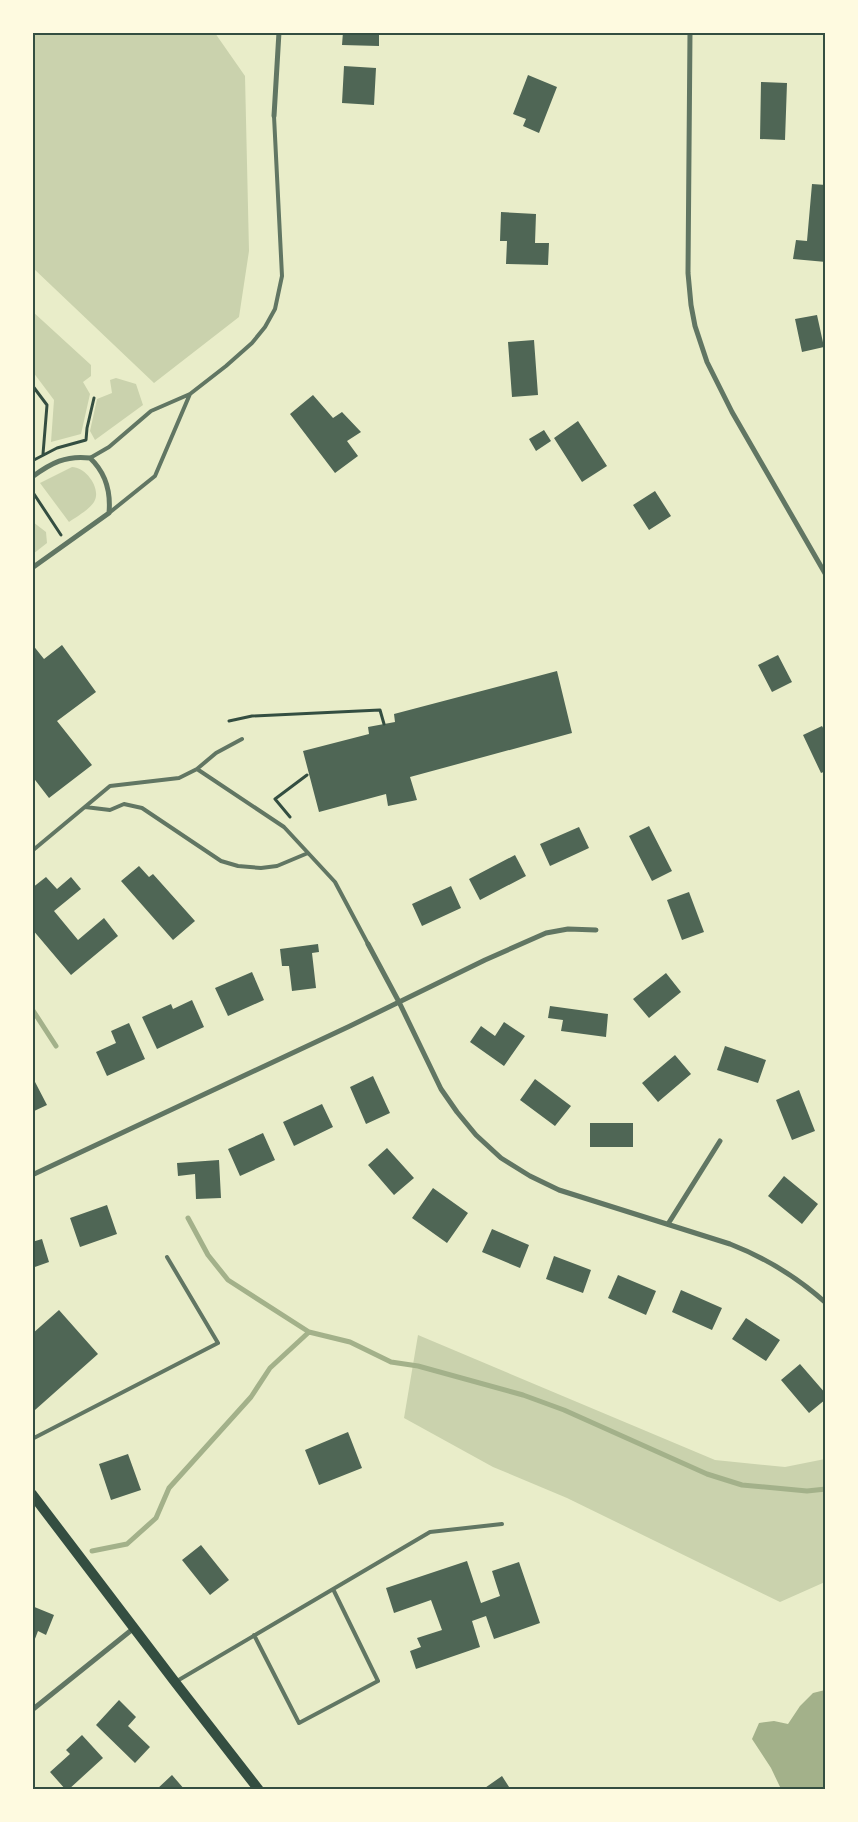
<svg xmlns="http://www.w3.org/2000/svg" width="858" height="1822" viewBox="0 0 858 1822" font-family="Bitter,serif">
<rect width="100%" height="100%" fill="#e9edc9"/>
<!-- green -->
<path fill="#cad2ad" d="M 32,33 L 215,33 L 245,76 L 249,251 L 239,317 L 154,383 L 33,268 Z
M 32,311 L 91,365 L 91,376 L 83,382 L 90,394 L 81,434 L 51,442 L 54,400 L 33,372 Z
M 116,378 L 136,384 L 143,405 L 95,440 L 90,431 L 97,399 L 112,393 L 110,380 Z
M 72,467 C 86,467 102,489 94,502 C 89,510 76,517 69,522 L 40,483 Z
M 33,522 L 46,532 L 47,543 L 33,554 Z
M 418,1335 L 715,1460 L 785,1467 L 825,1459 L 825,1582 L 780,1602 L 567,1498 L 493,1467 L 404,1418 Z"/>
<!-- water -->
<path fill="#a3b18a" d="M 825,1690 L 825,1789 L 781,1789 L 771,1768 L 752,1739 L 759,1723 L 774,1721 L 788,1724 L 800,1706 L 813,1693 Z"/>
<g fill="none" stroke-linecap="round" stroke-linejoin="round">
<!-- stream -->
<path stroke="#a3b18a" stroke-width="5" d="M 32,1009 L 56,1046
M 188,1218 L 208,1255 L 228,1280 L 309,1332
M 92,1551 L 127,1544 L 156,1518 L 169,1488 L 251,1397 L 270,1368 L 309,1332 L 350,1342 L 391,1362 L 418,1366 L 523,1395 L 564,1410 L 707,1474 L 742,1485 L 807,1491 L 826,1489"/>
</g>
<!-- building -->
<path fill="#4f6655" d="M 343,32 L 379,32 L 379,46 L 342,45 Z
M 344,66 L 376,68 L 374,105 L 342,103 Z
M 528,75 L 557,87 L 539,133 L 523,126 L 526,119 L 513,114 Z
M 761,82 L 787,83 L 785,140 L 760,139 Z
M 812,184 L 826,185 L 826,262 L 793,259 L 796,240 L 807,241 Z
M 501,212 L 536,214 L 535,243 L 549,243 L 548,265 L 506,264 L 507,241 L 500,241 Z
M 817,315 L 824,347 L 802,352 L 795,319 Z
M 534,340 L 538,395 L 512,397 L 508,342 Z
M 313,395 L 333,418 L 342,412 L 361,432 L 347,441 L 358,456 L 335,473 L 290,414 Z
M 578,421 L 607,466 L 582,482 L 554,438 Z
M 544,430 L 551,441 L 536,451 L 529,439 Z
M 655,491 L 671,516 L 649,530 L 633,505 Z
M 32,644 L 44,659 L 62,645 L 96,692 L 57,721 L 92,765 L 49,798 L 32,776 Z
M 778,655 L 792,682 L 772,692 L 758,665 Z
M 557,671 L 572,733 L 410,777 L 417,800 L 388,806 L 386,794 L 319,812 L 303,751 L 369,734 L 368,727 L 395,722 L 394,714 Z
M 822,726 L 826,733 L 826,771 L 821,773 L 803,735 Z
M 649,826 L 672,871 L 652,881 L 629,836 Z
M 579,827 L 589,848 L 550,866 L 540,844 Z
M 515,855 L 526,876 L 480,900 L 469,879 Z
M 139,866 L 149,877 L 153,874 L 195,921 L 173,940 L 121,881 Z
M 46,877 L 57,889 L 71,877 L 81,889 L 54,911 L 78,940 L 104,918 L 118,936 L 71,975 L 32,929 L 32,888 Z
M 451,886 L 461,908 L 422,926 L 412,904 Z
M 689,892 L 704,932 L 682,940 L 667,900 Z
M 318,944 L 319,952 L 312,953 L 316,988 L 292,991 L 289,966 L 282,966 L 280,949 Z
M 252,972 L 264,1000 L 228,1016 L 215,988 Z
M 666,973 L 681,992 L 649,1018 L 633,999 Z
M 192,1000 L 204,1027 L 157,1049 L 142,1017 L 171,1004 L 173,1009 Z
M 550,1006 L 608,1014 L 606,1037 L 561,1031 L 563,1020 L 548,1018 Z
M 504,1022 L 525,1036 L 504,1066 L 470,1042 L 481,1026 L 495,1036 Z
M 129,1023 L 145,1059 L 107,1076 L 96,1052 L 116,1043 L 111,1031 Z
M 725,1046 L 766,1060 L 758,1083 L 717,1070 Z
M 675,1055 L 691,1074 L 658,1102 L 642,1083 Z
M 373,1076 L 390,1113 L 366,1124 L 350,1087 Z
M 535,1079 L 571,1106 L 555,1126 L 520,1100 Z
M 34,1080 L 47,1105 L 32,1112 L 32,1081 Z
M 799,1090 L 815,1131 L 792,1140 L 776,1100 Z
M 322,1104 L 333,1127 L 294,1146 L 283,1122 Z
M 590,1123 L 633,1123 L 633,1147 L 590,1147 Z
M 263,1133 L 275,1160 L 240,1176 L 228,1149 Z
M 387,1148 L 414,1178 L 394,1195 L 368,1165 Z
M 219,1160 L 221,1198 L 196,1199 L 195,1174 L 178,1176 L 177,1163 Z
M 784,1176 L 818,1204 L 802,1224 L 768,1196 Z
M 433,1188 L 468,1213 L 447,1243 L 412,1218 Z
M 107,1205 L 117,1234 L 80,1247 L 70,1218 Z
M 492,1229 L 529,1245 L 520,1268 L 482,1252 Z
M 42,1239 L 49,1262 L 32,1268 L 32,1242 Z
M 554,1256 L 591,1270 L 583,1293 L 546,1279 Z
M 618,1275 L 656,1291 L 646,1315 L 608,1298 Z
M 681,1290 L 722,1308 L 712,1330 L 672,1312 Z
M 59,1310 L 98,1354 L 35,1410 L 32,1407 L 32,1334 Z
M 746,1318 L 780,1340 L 766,1361 L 732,1339 Z
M 800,1364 L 826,1394 L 826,1399 L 809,1413 L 781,1380 Z
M 348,1432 L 362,1468 L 319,1485 L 305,1450 Z
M 128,1454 L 141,1490 L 111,1500 L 99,1464 Z
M 201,1545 L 229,1580 L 210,1595 L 182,1560 Z
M 467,1561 L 481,1603 L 500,1596 L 492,1571 L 519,1562 L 540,1623 L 494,1639 L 486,1616 L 472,1621 L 480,1647 L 416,1669 L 410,1651 L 421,1647 L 417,1638 L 442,1630 L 431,1600 L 394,1613 L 386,1588 Z
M 32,1606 L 54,1615 L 46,1635 L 38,1631 L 33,1644 Z
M 119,1700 L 136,1717 L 128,1726 L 150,1747 L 135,1763 L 96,1725 Z
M 82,1735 L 103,1758 L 68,1790 L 66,1790 L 50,1772 L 70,1754 L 66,1750 Z
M 172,1775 L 185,1790 L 156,1790 Z
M 502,1776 L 511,1790 L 482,1790 Z"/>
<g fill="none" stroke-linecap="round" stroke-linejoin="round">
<!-- path -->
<path stroke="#344e41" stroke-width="3" d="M 32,385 L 47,405 L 43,454
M 32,461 L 57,448 L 86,440 L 87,428 L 94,398
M 32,491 L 61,535
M 229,721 L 252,716 L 380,710 L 384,724
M 290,817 L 275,799 L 307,775"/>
<!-- service -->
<path stroke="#617663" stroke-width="4" d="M 90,458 L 109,447 L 151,411 L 190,394 L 226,366 L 252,343 L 265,327 L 275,309 L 282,276 L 274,116
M 109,513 L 155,476 L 190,394
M 197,769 L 216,753 L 242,739
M 85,807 L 110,810 L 124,804 L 142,808 L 221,861 L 238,866 L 261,868 L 277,866 L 308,853
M 32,851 L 110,786 L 179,778 L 197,769 L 284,827 L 335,882 L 368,944
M 32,1439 L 218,1343 L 167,1257
M 254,1635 L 299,1723 L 378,1681 L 333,1589
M 177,1681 L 430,1532 L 502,1524"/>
<!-- minor -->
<path stroke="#617663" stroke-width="5" d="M 690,32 L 688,273 L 691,305 L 695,326 L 707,362 L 732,412 L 826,575
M 274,116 L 279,32
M 32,477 C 51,463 66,455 90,458 C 106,473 111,491 109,513 L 32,568
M 368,944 L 399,1002 L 441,1089 L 457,1112 L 476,1135 L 501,1158 L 530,1176 L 559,1190 L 730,1244 C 766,1258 797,1277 826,1303
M 32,1175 L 350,1026 L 485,960 L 546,933 L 568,929 L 596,930
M 668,1224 L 720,1141
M 32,1710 L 134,1628"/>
<!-- secondary -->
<path stroke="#344e41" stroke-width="10" d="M 32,1494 L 175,1682 L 259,1790"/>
</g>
<!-- border -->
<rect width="858" height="1822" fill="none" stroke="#fefae0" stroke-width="68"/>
<rect x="34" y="34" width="790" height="1754" fill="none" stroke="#344e41" stroke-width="2"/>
</svg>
